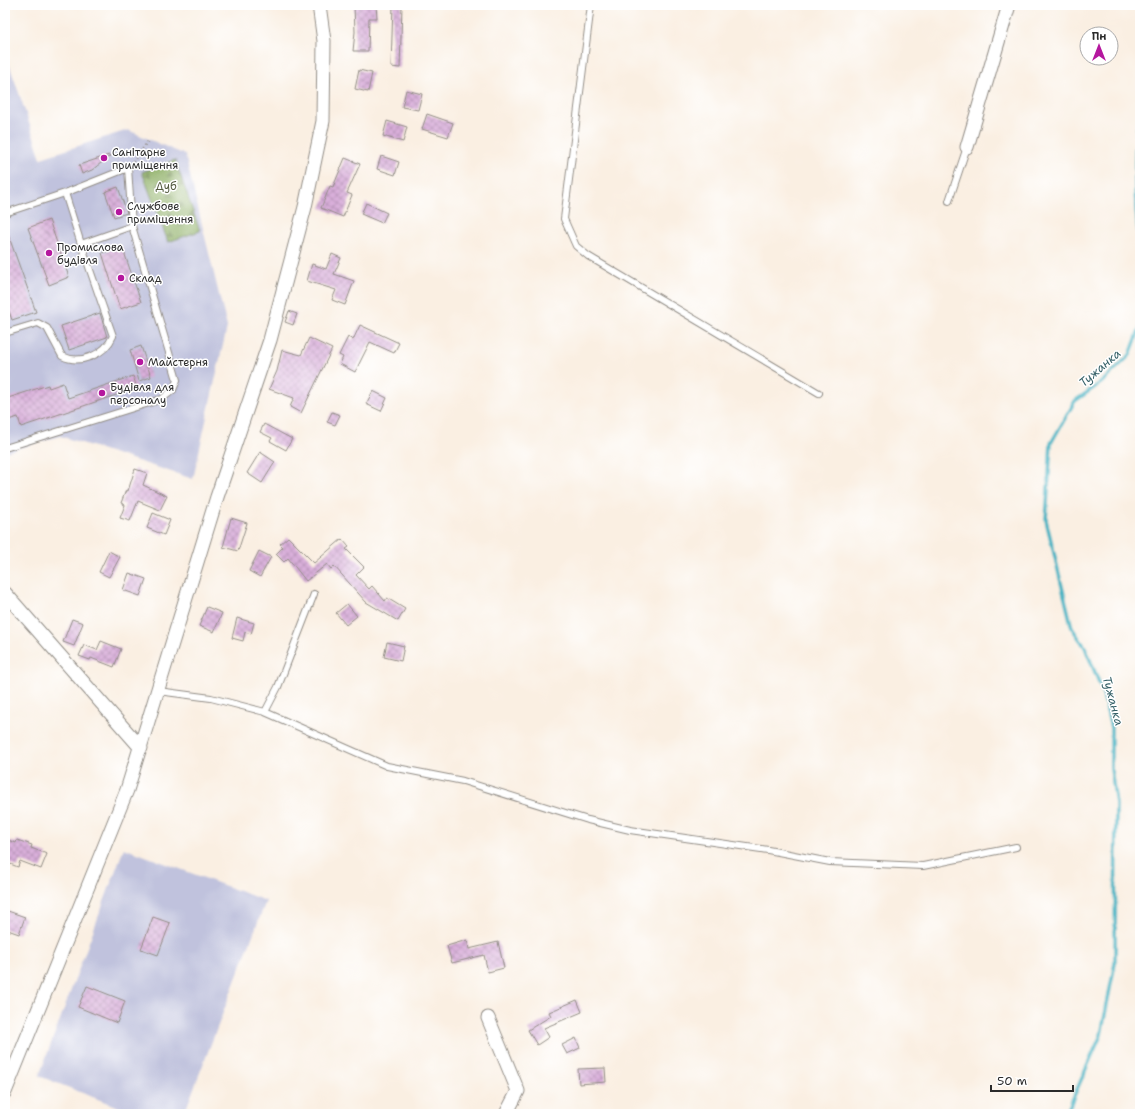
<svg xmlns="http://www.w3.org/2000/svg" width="1145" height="1119" viewBox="0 0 1145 1119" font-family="'Shantell Sans',sans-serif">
<defs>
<pattern id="forest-firs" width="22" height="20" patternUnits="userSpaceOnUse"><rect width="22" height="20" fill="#8bad62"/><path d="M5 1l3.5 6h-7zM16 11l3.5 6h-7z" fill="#728d51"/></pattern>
<pattern id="building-cross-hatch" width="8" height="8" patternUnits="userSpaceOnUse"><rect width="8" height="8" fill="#d9afda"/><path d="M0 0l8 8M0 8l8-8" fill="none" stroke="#b08fb1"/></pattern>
</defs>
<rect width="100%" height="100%" fill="#fff"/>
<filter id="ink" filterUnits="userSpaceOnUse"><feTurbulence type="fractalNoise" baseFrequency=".025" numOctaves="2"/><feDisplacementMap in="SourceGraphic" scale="8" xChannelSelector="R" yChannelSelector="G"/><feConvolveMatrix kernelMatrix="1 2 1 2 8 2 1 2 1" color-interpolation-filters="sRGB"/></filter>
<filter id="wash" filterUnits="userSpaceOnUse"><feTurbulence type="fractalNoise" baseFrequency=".012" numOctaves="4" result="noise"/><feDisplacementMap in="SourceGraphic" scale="16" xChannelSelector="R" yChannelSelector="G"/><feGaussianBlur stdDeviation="0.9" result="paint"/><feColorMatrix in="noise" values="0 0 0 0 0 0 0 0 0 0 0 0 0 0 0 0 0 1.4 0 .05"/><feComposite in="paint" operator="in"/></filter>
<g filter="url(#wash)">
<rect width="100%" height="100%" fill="#faefe2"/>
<!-- industrial -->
<path fill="#c0c2dd" d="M 5,52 L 41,158 L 128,130 L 185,155 L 227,327 L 193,479 L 60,436 L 5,452 Z
M 124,848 L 266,901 L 184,1114 L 136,1114 L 39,1076 Z"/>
<!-- forest -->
<path fill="url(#forest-firs)" stroke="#5b6c46" d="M 175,160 L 200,231 L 168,242 L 142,172 Z"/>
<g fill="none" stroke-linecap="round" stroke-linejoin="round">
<!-- stream -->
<path stroke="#46b3c3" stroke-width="3.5" d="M 1140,124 L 1137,128 C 1133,168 1135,209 1140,249
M 1066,1114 L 1101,1035 L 1115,963 L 1116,804 L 1111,769 L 1111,728 L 1102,690 L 1085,647 L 1072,628 L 1046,520 L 1051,443 L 1075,401 L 1102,382 L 1130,355 L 1140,328"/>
</g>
<g id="blocks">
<!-- building -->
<path fill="url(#building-cross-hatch)" d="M 354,5 L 376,5 L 377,18 L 369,18 L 368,51 L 353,51 L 355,32 Z
M 393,5 L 402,6 L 400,68 L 391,67 Z
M 359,70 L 372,73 L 368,92 L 355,89 Z
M 406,90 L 422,94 L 418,110 L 402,107 Z
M 427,114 L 453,123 L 448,137 L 422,129 Z
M 387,121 L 407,127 L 403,142 L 383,136 Z
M 109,155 L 110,156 L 92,170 L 82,174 L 79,165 Z
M 381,156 L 399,162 L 395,175 L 377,169 Z
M 345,158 L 360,164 L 347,193 L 352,195 L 343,217 L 321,208 L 330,186 L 333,187 Z
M 118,187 L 127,213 L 114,217 L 105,192 Z
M 366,203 L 387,213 L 382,223 L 361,214 Z
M 49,220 L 69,277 L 49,285 L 28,228 Z
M 5,226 L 36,312 L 12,320 L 5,300 Z
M 122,246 L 141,302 L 120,309 L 102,253 Z
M 332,254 L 341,258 L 334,274 L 354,281 L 345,305 L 332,300 L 336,290 L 307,281 L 312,264 L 326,269 Z
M 289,311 L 297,314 L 293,325 L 285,322 Z
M 100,313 L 107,337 L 69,350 L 61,326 Z
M 360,325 L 399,343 L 394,353 L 370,342 L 355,372 L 340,364 L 343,357 L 339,355 L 348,337 L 353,340 Z
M 309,338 L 332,349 L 301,413 L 290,407 L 294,398 L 269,389 L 277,371 L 282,350 L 301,355 Z
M 141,346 L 151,377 L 139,381 L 130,350 Z
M 133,376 L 137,388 L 21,427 L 18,417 L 5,421 L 5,399 L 48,385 L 49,388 L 63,383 L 68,398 Z
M 373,391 L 387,398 L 381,411 L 366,404 Z
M 332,412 L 340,415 L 335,425 L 327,422 Z
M 264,424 L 292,439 L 286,450 L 270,441 L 272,438 L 260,432 Z
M 260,452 L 275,462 L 262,483 L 247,473 Z
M 135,469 L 147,473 L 143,485 L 167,496 L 160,510 L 138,501 L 130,521 L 120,518 L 125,505 L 121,503 L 126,490 L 128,491 Z
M 153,513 L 170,520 L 164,535 L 147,528 Z
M 231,518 L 247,523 L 238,551 L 223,547 Z
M 288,537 L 314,563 L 342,539 L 349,547 L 346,549 L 364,567 L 356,575 L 369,589 L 372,586 L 385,601 L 387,598 L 405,609 L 398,621 L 366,602 L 334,566 L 331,569 L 327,564 L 306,581 L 288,558 L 284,562 L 276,554 L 283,547 L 280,544 Z
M 109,551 L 120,557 L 109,577 L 99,572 Z
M 259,551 L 271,557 L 260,577 L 249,571 Z
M 129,573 L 146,579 L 140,596 L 123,590 Z
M 347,604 L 357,616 L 346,625 L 336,613 Z
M 207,607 L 222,613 L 214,632 L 199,626 Z
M 237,618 L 254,623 L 251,634 L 245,632 L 243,641 L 232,638 Z
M 72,619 L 83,623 L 74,646 L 63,642 Z
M 101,641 L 121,649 L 114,667 L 91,658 L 90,660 L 79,656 L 84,645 L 97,650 Z
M 387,642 L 404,646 L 401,661 L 384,657 Z
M 5,839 L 16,843 L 17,840 L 32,845 L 31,848 L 47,854 L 41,869 L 20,861 L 18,867 L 5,862 Z
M 5,910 L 25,917 L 19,934 L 5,929 Z
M 153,917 L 170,923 L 158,955 L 141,949 Z
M 467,940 L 469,949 L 498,942 L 504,968 L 488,972 L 484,955 L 452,963 L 447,946 Z
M 87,986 L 125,1001 L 117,1023 L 78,1007 Z
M 577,1000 L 582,1012 L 544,1028 L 549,1037 L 537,1045 L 528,1030 L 551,1016 L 549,1012 Z
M 576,1038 L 580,1048 L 567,1054 L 562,1045 Z
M 605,1068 L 606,1082 L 579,1084 L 578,1069 Z"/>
</g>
</g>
<g filter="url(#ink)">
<use href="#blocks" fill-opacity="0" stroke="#928d86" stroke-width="1"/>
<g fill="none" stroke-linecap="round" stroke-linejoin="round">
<defs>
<path id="lane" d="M 591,5 L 564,219 L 576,246 L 588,256 L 819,393
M 949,201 L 967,147
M 5,213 L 65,193 L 81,244
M 5,333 L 38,323 L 47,328 L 62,356 C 80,365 105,355 113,336 L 81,244 L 132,226
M 5,448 L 162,399 L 173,390 L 177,380 L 132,226 L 128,168 L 65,193
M 158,691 L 211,698 L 265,712 L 387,766 L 463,781 L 588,820 L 630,830 L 768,850 L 830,862 L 923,866 L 1016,847
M 265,712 L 278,687 L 314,594"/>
<path id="street" d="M 967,147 L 1009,5
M 5,593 L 141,748
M 488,1018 L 518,1091 L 506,1114
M 5,1092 L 127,790 L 217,497 L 270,340 L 305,207 L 323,121 L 324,41 L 319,5"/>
</defs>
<!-- lane casing -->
<use href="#lane" stroke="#928d86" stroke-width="8"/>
<!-- street casing -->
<use href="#street" stroke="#928d86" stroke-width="15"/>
<!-- path -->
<path stroke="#928d86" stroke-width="2" stroke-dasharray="1 3" stroke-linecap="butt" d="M 133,162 L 148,141"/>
<!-- lane -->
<use href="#lane" stroke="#fff" stroke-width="6"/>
<!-- street -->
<use href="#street" stroke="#fff" stroke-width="13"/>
</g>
</g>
<!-- markers -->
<g fill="#b5179e" stroke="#fff" stroke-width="1.5">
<circle cx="104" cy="158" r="4"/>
<circle cx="119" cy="212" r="4"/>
<circle cx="49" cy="253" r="4"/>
<circle cx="121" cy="278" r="4"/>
<circle cx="140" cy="362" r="4"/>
<circle cx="102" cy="393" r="4"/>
</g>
<g text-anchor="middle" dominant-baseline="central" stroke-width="3" stroke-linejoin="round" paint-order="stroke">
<!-- poi labels -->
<g font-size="11" fill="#2b2b2b" stroke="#fff" text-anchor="start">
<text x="112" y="152">Санітарне<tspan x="112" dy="13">приміщення</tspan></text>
<text x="127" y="206">Службове<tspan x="127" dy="13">приміщення</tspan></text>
<text x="57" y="247">Промислова<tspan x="57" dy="13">будівля</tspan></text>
<text x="129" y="278">Склад</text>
<text x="148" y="362">Майстерня</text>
<text x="110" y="387">Будівля для<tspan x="110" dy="13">персоналу</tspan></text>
</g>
<!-- park labels -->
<g font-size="11" fill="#535a3f" stroke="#fff">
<text x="166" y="186">Дуб</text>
</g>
<!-- water labels -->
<g font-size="12" font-style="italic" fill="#366168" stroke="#fff">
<text transform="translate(1100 368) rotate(-41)">Тужанка</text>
<text transform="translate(1113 701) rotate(75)">Тужанка</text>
</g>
</g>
<!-- margin -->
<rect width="1145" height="1119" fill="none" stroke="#fff" stroke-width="20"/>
<!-- north arrow -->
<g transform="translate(1099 46)"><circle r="19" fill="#ffffff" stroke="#aaaaaa"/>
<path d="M0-3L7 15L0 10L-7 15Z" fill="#b5179e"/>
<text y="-6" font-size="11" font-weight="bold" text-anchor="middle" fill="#2b2b2b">Пн</text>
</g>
<!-- scale -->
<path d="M991 1085v6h82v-6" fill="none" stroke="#2b2b2b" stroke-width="2"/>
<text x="997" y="1085" font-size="12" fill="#2b2b2b" stroke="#ffffff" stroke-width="3" paint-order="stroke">50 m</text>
</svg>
